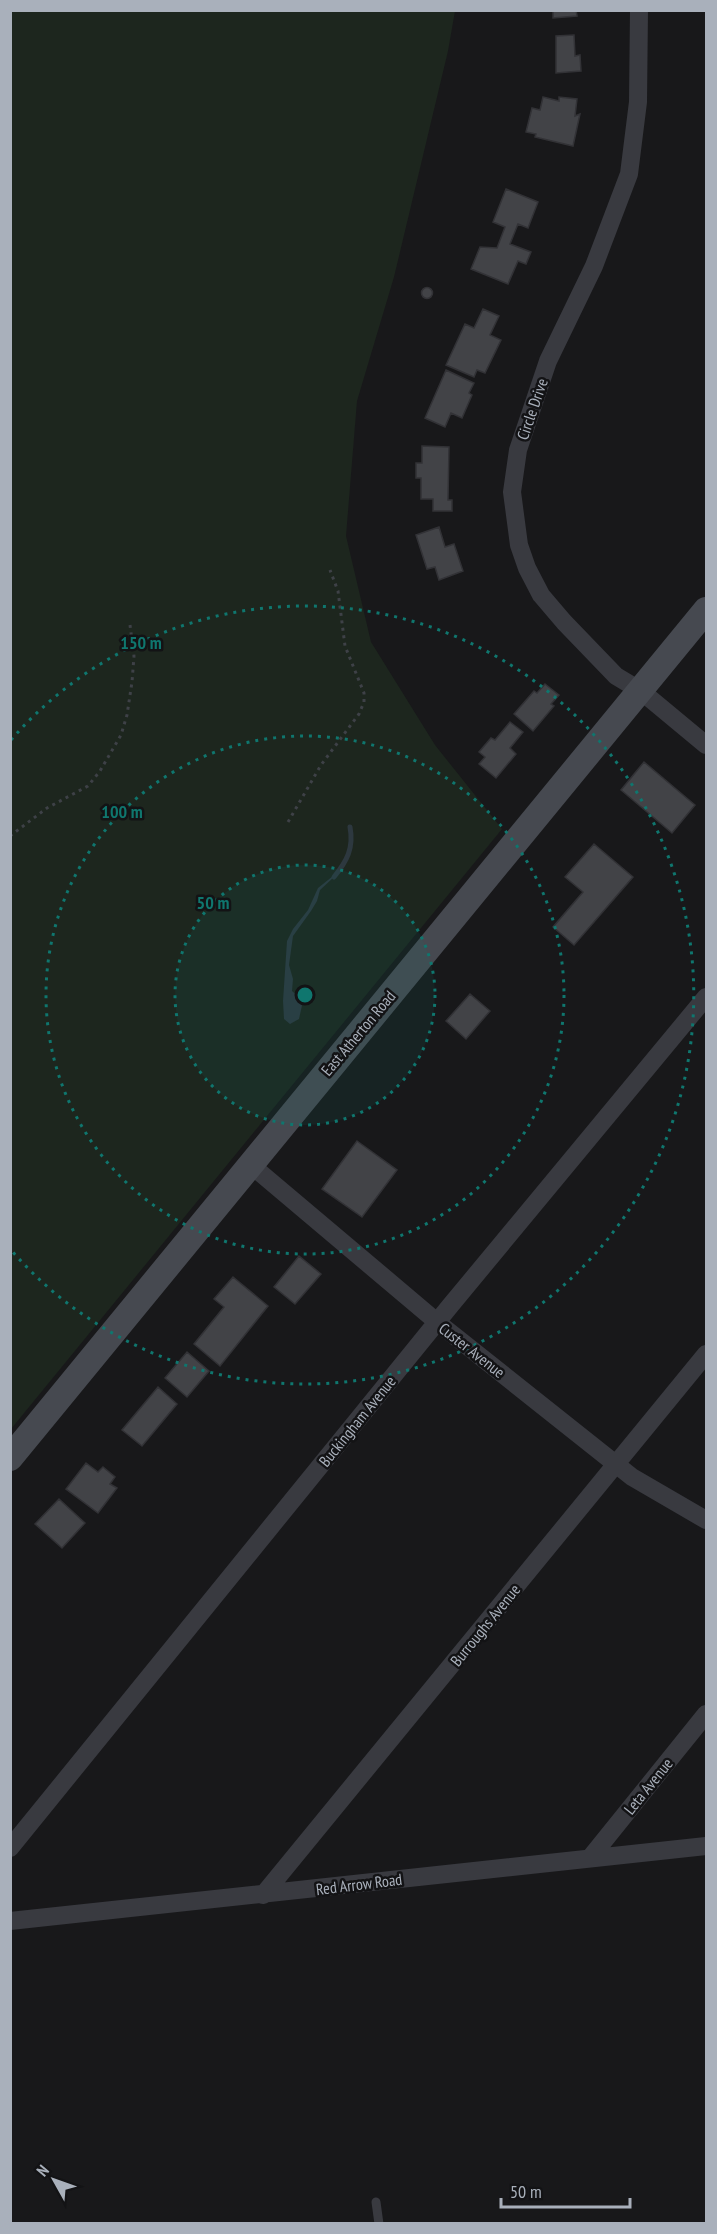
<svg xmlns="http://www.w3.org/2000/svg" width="717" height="2234" viewBox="0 0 717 2234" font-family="'PT Sans Narrow',sans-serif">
<rect width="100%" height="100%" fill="#18181a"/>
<!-- green -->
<path fill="#1d261e" d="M 11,11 L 455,11 L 448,51 L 394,277 L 357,401 L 346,536 L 371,642 L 435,745 L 502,829 L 11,1429 Z"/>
<!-- water -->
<path fill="#2d383f" d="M 333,876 L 334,877 L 320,890 L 317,901 L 311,911 L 293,936 L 289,965 L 293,979 L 292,991 L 303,1001 L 299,1019 L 290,1024 L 284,1019 L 283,1001 L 287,941 L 293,929 L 308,910 L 318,888 Z"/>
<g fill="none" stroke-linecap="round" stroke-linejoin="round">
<!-- stream -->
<path stroke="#2d383f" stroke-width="5" d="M 334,877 C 347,861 354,848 350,827"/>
</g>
<!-- building -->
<path fill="#424347" stroke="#323236" stroke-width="1.5" d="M 553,10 L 576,10 L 577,16 L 553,18 Z
M 574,35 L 575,56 L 580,55 L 581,71 L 556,73 L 556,36 Z
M 543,97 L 559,101 L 559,97 L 577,99 L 575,116 L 580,114 L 573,146 L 535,137 L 536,134 L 526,132 L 532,108 L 540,110 Z
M 506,189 L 538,202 L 528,228 L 518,224 L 510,244 L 531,252 L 526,264 L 518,261 L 508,284 L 471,269 L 480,247 L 497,248 L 505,227 L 493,222 Z
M421.5 293a5.5 5.5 0 1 1 11 0a5.5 5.5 0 1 1-11 0Z
M 483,309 L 499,316 L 490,335 L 501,340 L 485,373 L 477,370 L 474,377 L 446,365 L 465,324 L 474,328 Z
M 446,370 L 474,383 L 469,393 L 472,395 L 462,418 L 451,413 L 445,427 L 425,418 Z
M 422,446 L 449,447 L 448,500 L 452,500 L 452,511 L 433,511 L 433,499 L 421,499 L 421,478 L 416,478 L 416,463 L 422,463 Z
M 439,527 L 445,547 L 454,544 L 463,571 L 439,580 L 435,567 L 427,569 L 416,535 Z
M 545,684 L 559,695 L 551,704 L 554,706 L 533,731 L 514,714 L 534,691 L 537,693 Z
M 510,722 L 523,732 L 510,748 L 516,754 L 496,778 L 479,764 L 485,757 L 479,752 L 491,738 L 495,740 Z
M 644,762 L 695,805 L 672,833 L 621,790 Z
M 594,844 L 633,877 L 574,945 L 553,927 L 583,892 L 565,877 Z
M 470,994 L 490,1011 L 466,1039 L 446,1021 Z
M 357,1141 L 397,1170 L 362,1217 L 322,1189 Z
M 299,1256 L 321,1274 L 295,1304 L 274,1287 Z
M 233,1277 L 268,1306 L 220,1366 L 194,1344 L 224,1307 L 214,1299 Z
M 187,1352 L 209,1371 L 187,1397 L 165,1378 Z
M 158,1387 L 177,1404 L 142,1446 L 122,1430 Z
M 86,1463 L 98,1472 L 103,1467 L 115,1477 L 110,1484 L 117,1488 L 98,1513 L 66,1489 Z
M 59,1499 L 85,1523 L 62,1548 L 35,1524 Z"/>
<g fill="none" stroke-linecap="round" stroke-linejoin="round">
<!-- path -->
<path stroke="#3e4147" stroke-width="3" stroke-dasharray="3 4.5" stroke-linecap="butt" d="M 288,822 L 321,765 L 359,714 L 364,702 L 364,693 L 345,646 L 338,591 L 330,570
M 10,836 L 47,808 L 88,786 L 100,771 L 121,735 L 127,715 L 132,682 L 134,656 L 130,625"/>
<!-- lane -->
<path stroke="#393a40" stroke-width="9" d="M 376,2202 L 379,2224"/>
<!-- street -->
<path stroke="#393a40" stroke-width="18" d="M 639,10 L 638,102 L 629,174 L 594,266 L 548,361 L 518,450 L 512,492 L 519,545 L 527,568 L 541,595 L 564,622 L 616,676 L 641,691 L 706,745
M 250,1164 L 437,1322 L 632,1477 L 706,1520
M 10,1848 L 450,1306 L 706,997
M 590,1858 L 706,1714
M 263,1895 L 706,1354
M 10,1921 L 706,1846"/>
<!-- secondary -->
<path stroke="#464950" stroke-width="26" d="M 10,1458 L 706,610"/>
</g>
<!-- distance rings -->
<circle cx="305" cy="995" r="130" fill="#0f766e" fill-opacity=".12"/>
<g fill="none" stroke="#0f766e" stroke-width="3" stroke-dasharray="3 6">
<circle cx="305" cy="995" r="130"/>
<circle cx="305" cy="995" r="259"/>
<path d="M11 740A389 389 0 1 1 11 1250"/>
</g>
<g text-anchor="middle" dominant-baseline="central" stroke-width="5" stroke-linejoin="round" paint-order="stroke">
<!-- street labels -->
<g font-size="16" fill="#a9b0bb" stroke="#131315">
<text transform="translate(532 409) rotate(-71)">Circle Drive</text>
<text transform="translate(358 1033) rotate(-50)">East Atherton Road</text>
<text transform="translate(472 1350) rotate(38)">Custer Avenue</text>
<text transform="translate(357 1421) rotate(-51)">Buckingham Avenue</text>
<text transform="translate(485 1625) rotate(-51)">Burroughs Avenue</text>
<text transform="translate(648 1786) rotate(-51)">Leta Avenue</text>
<text transform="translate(359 1884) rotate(-7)">Red Arrow Road</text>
</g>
</g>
<circle cx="305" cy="995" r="9" fill="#0f766e" stroke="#131315" stroke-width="3"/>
<g font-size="18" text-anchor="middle" font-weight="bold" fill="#0f766e" stroke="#131315" stroke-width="5" stroke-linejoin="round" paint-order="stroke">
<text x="141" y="649">150 m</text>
<text x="122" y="818">100 m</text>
<text x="213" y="909">50 m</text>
</g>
<!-- border -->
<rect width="717" height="2234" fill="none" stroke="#a9b0bb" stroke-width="24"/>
<!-- north arrow -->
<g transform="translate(54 2180) rotate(310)" stroke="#131315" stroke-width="4.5" paint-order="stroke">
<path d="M0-4.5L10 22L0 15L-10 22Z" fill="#a9b0bb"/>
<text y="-9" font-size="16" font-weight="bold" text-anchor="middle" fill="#a9b0bb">N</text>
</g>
<!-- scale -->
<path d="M501 2198v9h129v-9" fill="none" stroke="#a9b0bb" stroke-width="3"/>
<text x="510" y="2198" font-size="18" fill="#a9b0bb" stroke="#131315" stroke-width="4.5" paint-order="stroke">50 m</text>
</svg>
